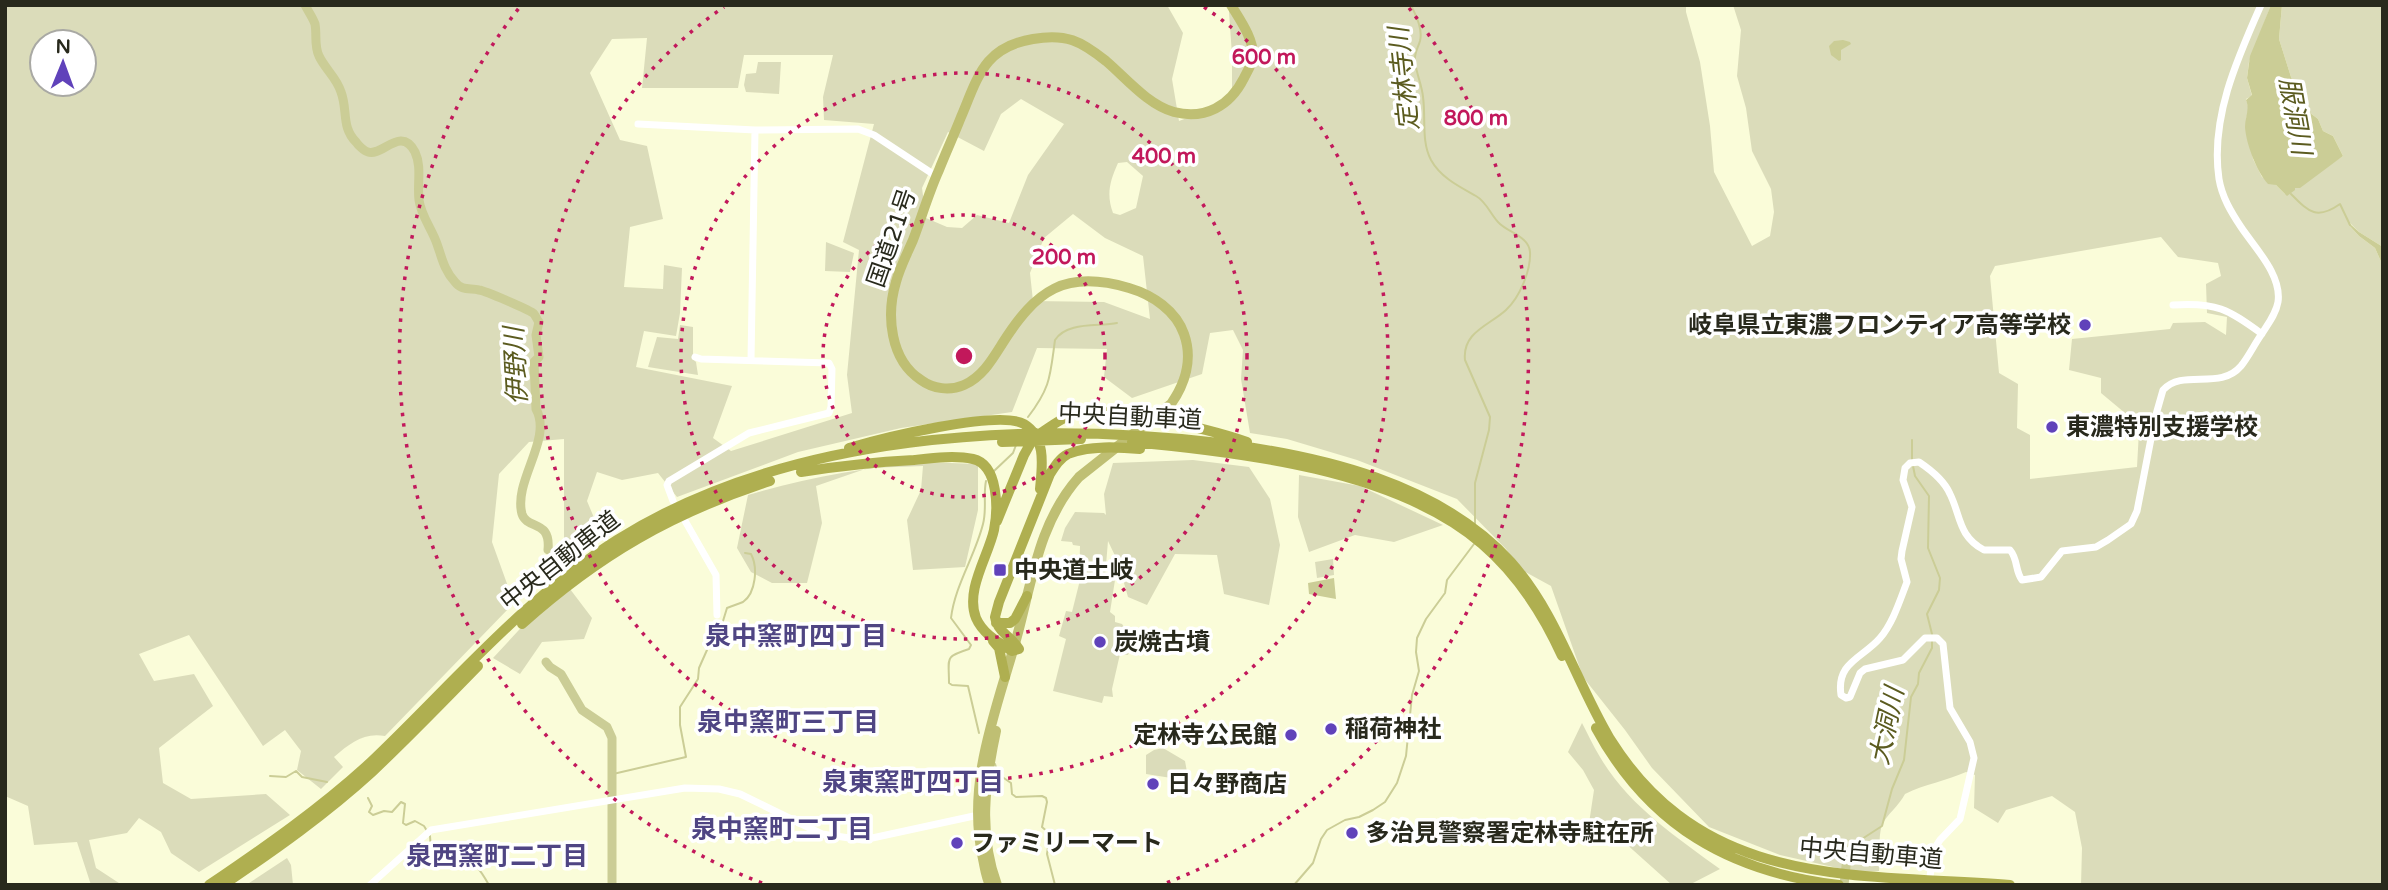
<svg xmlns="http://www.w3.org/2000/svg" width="2388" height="890" viewBox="0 0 2388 890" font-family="'Varela Round','Noto Sans JP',sans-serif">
<rect width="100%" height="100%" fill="#fafcd9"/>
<!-- green -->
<path fill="#dbdcba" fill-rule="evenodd" d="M 5,5 L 1167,5 L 1183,33 L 1172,79 L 1179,121 L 1232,101 L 1232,55 L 1229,12 L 1230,5 L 1686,5 L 1686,12 L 1700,62 L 1710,126 L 1714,172 L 1752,246 L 1770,236 L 1774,212 L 1771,189 L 1752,151 L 1746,108 L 1737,76 L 1741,30 L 1733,5 L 2271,5 L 2249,62 L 2247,78 L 2252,96 L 2246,99 L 2249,110 L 2246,119 L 2253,159 L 2262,177 L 2276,185 L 2285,194 L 2343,156 L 2333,136 L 2323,131 L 2318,119 L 2305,109 L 2291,77 L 2279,39 L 2282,5 L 2383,5 L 2383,247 L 2359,232 L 2350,223 L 2348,224 L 2359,236 L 2375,248 L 2383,266 L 2383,885 L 2081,885 L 2082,848 L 2075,812 L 2052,796 L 2006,810 L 1998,823 L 1974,808 L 1975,775 L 1966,772 C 1946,781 1925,784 1905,794 C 1899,806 1887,814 1882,825 C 1878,836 1880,859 1879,871 L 1855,872 L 1780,855 L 1709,827 L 1652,768 L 1625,730 L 1583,677 L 1551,586 L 1520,569 L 1506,549 L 1457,499 L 1357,460 L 1287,439 L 1250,433 L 1241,379 L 1243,350 L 1233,330 L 1210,333 L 1202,374 L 1132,398 L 1104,377 L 1107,349 L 1037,348 L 1012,412 L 901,428 L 798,452 L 677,497 L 658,473 L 622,480 L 597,472 L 587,501 L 600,532 L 564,562 L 564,439 L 529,442 L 499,474 L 492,542 L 514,603 L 385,736 C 364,732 350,743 334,757 L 343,767 L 321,789 L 297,770 L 301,751 L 285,730 L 263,746 L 189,635 L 139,654 L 154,681 L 194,674 L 213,706 L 159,748 L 163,783 L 191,799 L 266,794 L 290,815 L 199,872 L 171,853 L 161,832 L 139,818 L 127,833 L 89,840 L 96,868 L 122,885 L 91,885 L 77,842 L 34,845 L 28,806 L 5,796 ZM 647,38 L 642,88 L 738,88 L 744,55 L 833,55 L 823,97 L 824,120 L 874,124 L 843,242 L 859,250 L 847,375 L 852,413 L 731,451 L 713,438 L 732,386 L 636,367 L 644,331 L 676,336 L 680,313 L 682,268 L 664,265 L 663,289 L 624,287 L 630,227 L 663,219 L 647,146 L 620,140 L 590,73 L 612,39 ZM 42,42 L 84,42 L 84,84 L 42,84 ZM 1021,99 L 1064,124 L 1028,175 L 1009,223 L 977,215 L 962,228 L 947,227 L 926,218 L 922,188 L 948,132 L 984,151 L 1001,114 ZM 1127,162 L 1143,176 L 1136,208 L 1120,215 L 1113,213 C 1106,194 1110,181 1118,163 ZM 1073,214 L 1105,238 L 1143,256 L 1150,319 L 1104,302 L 1033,301 L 1030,273 L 1044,238 ZM 2161,237 L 2178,257 L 2218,263 L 2221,276 L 2206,284 L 2207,313 L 2227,317 L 2226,335 L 2205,322 L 2173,323 L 2170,329 L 2072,339 L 2069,370 L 2101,378 L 2101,393 L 2137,423 L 2139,431 L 2137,467 L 2030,479 L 2030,435 L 2017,428 L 2018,384 L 1999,373 L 1990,276 L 1995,266 Z
M 758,62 L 781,62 L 779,94 L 746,92 L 744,85 L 746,74 L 756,73 Z
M 826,242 L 854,253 L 850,272 L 825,271 Z
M 680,325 L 693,327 L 693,359 L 696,362 L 698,375 L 648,367 L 657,337 L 678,339 Z
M 1193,460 L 1249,467 L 1270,499 L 1280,545 L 1269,605 L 1224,594 L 1217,555 L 1175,554 L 1147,605 L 1128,597 L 1118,562 L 1108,541 L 1105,577 L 1115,580 L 1110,612 L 1115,616 L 1115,622 L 1122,624 L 1124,627 L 1122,636 L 1129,638 L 1128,642 L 1132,643 L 1128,655 L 1120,654 L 1112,689 L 1113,697 L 1104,696 L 1102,703 L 1053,691 L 1066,639 L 1059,636 L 1066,611 L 1072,612 L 1079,584 L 1080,546 L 1073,545 L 1072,542 L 1061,541 L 1065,528 L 1075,512 L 1104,513 L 1106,515 L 1104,494 L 1113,463 Z
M 923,462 L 978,464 L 978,510 L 965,567 L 913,570 L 907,520 L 921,490 L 923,466 L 868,468 L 816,486 L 822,523 L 807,583 L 772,583 L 751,572 L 737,548 L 748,495 C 806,478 863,468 923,462 Z
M 1299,475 L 1360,486 L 1443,525 L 1394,542 L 1355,535 L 1309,552 L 1298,517 Z
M 1333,559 L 1334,575 L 1317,578 L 1315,562 Z
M 570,589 L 592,618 L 584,639 L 542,642 L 520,674 L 493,658 L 531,617 Z
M 1582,723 C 1588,734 1593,746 1600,757 C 1628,805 1676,837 1720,869 L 1689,885 L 1672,885 L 1614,833 L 1588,830 L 1594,790 L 1583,770 L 1568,752 Z
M 1163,748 L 1185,761 L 1187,772 L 1184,780 L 1146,774 L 1146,755 L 1154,750 Z
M 287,858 L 291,865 L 293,885 L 246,885 Z"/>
<!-- water -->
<path fill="#cbcd96" d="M 2271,5 L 2282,5 L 2279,39 L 2291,77 L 2305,109 L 2318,119 L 2323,131 L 2333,136 L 2343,156 L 2300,188 L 2295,188 L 2295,190 L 2287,196 L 2276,185 L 2268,184 C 2257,172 2246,144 2245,127 C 2245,117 2250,110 2246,100 L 2252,95 L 2247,78 L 2250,56 Z
M 1843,40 L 1850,42 L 1851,44 L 1841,50 L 1841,60 L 1839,61 L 1831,55 L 1829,46 L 1834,41 Z
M 2349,223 L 2359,232 L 2383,247 L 2383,266 L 2375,248 L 2359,236 L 2348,224 Z
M 1334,578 L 1336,599 L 1309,594 L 1308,583 Z"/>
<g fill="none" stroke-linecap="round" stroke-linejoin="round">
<!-- stream -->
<path stroke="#cbcd96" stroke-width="2" d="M 1411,5 C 1416,16 1423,29 1420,41 C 1418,48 1414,53 1415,61 C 1416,73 1422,85 1423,97 C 1426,118 1421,141 1431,160 C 1441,178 1460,187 1476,196 C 1487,202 1491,216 1500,224 C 1510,233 1529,237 1530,252 C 1531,270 1520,297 1506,310 C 1490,325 1462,332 1465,360 L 1490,417 L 1489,430 L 1475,483 L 1475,525
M 2291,194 C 2308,211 2316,221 2340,204 L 2350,225
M 1028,417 C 1051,387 1050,376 1055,340 C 1067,321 1099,327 1117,323
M 1912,440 L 1912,461
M 1913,466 L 1915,476 L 1929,496 L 1928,548 L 1940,578 L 1939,590 L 1927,614 L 1932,634
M 994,471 L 1013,453 L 1016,445
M 979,733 L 968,686 L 952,685 L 949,683 C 949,657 944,657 969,649 L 971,645 L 951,618 C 955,585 975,556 983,524 C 987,509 983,495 986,481
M 995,764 L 998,774 L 1011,783 L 1012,794 L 1016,797 L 1042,796 L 1046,798 L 1047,802 L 1042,827 L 1050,834 L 1047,854 L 1055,885
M 613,774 L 686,757 L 680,725 L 680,707 L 698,679 L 699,668 L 707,650 L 706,643 L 723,621 L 727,608 C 732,606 738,604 743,602 C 756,593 758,567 751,554 L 745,553
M 270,776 L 286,777 L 296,771 L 302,777 L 327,782
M 368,798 L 372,806 L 369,812 L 373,815 L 384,811 L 392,812 L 401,802 L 405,804 L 403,823 L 406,825 L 415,821 L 424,826 L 427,831
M 430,836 L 431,850 C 438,854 445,861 452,862 C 477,867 474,859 489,885
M 1848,848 L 1882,826 L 1892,789 L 1904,760 L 1911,697 L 1918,684 L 1919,673 L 1932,648 L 1932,639
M 1294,885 L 1313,863 L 1321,839 L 1327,830 L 1345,820 L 1359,817 L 1373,810 L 1385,802 L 1397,783 L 1406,756 L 1412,695 L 1419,671 L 1416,652 L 1417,638 L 1426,619 L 1445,593 L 1447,580 L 1474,544"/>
<!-- river -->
<path stroke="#cbcd96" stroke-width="9" d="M 305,5 C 308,11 313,18 315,24 C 317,35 314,46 319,56 C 325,69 337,78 341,92 C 348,110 341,127 356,142 C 358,145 364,151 368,152 C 382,157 401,125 415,152 C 422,167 417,183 419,200 C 421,216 432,229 437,244 C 442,258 444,270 455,282 C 462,291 469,288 479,290 C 486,291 527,309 533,313 C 535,314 537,320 539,322 L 536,335 L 539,357 L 534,362 L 536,409 C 553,439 513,481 522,514 C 527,530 551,519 548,550
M 546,662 L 550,667 L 561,674 L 582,710 L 607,727 L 612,738 L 612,885
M 1844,885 L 1848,848"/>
<!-- tertiary -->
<path stroke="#fff" stroke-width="7" d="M 638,124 L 755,130 L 858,129 L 874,135 L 936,176
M 2173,305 C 2216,302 2228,309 2262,334
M 751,360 L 755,130
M 673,501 L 667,485 L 669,481 L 749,433 L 829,413 L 831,407 L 832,369 L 829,363 L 701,359 L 695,357
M 684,519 L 716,575 L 717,615
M 1930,877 L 1933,851 L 1940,840 L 1960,819 L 1974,758 L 1970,742 L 1950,708 L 1943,644 L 1937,638 L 1925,638 L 1903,660 L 1865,669 L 1860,673 L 1850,697 L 1846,698 L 1841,695 C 1836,662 1863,658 1880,638 C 1893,623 1900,600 1907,582 L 1901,559 L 1902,551 L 1912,507 L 1903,480 L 1905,468 L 1910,463 L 1919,462 C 1931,470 1944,480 1950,494 C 1961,516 1958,536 1984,550 L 2010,550 C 2018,559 2015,571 2022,580 L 2041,577 L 2062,551 L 2096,547 L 2108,540 L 2131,524 L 2137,511 L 2155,418 L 2163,390 C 2183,368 2220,391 2241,366 C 2249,356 2254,345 2261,335 C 2268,324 2276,314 2278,302 C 2282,275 2255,248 2241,227 C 2231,212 2222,197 2219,179 C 2210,119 2237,59 2261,5
M 370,885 L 431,830 L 685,788 L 719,789 L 740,794 L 822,834 L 863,840 L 983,814"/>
<!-- trunk -->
<path stroke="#bfbf73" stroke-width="10" d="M 996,731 C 985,782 978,834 997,885
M 990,885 C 986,877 985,868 983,859 C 966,783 996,711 1016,640 C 1032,583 1038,523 1079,477 L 1171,404 C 1185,384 1193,359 1184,334 C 1176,311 1153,295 1129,288 C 1065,269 1036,290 1002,344 C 992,360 982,377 964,385 C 950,391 933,389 921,380 C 890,360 886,315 896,282 C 900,267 907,254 913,240 C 922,216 929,192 939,170 C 946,152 954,135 961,117 C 978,77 984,47 1033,39 C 1066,33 1081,41 1106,61 C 1126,78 1148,105 1174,112 C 1205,120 1230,106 1244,78 C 1247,72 1252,64 1253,57 C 1254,39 1240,20 1231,5"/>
<!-- motorway -->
<path stroke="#afaf50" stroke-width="10" d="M 1041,433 C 1051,426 1063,417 1074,414 C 1108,404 1212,430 1247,442
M 1002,442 L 1081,439
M 1132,442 C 1240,452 1397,470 1482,544 C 1517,574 1543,614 1562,656
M 849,448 C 880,439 999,409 1024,424 C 1047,438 1042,467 1040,489
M 801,472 C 839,466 876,462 914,460 C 932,458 955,455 973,459 C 999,465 998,510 994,530 C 988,557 965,590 976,618 C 983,634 998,642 1012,651 L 1019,649
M 997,521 L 1024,455 L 1033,439
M 996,623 L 1010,623 L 1015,619 L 1027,596
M 522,624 C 599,555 672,513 770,481
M 993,641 L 999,648 L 1005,677
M 1019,649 C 1012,637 998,633 995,617 L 999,602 L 1050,474 C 1055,466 1060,458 1068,454 C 1089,445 1119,447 1140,449
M 1596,728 C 1649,826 1730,872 1839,885
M 209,885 C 265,847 321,808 371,762 C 451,686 523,599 617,540 C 787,433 1025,420 1219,443 C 1322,456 1439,483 1511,562 C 1557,614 1575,680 1610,739 C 1705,890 1853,873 2010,885
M 223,885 C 275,850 326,814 372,772 C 408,738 443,702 478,666"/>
</g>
<!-- distance rings -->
<g fill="none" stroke="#c2185b" stroke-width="3.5" stroke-dasharray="3.5 7">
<circle cx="964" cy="356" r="141"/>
<circle cx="964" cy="356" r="283"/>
<path d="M1204 7A424 424 0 1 1 724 7"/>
<path d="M762 883A565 565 0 0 1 519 8M1409 8A565 565 0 0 1 1166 883"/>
</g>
<!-- markers -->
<g fill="#6042ba" stroke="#fff" stroke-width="2.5">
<circle cx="2085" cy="325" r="7"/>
<circle cx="2052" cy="427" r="7"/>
<rect x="993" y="563" width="14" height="14" rx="3.5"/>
<circle cx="1100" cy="642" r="7"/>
<circle cx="1331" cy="729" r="7"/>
<circle cx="1291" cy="735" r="7"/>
<circle cx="1153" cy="784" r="7"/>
<circle cx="1352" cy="833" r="7"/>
<circle cx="957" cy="843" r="7"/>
</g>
<g text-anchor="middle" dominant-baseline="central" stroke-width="7" stroke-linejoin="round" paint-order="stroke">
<!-- street labels -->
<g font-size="24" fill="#28291c" stroke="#fff">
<text transform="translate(892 238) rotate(-71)">国道21号</text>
<text transform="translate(1130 417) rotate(3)">中央自動車道</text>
<text transform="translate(560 561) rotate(-38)">中央自動車道</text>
<text transform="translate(1871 854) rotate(5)">中央自動車道</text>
</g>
<!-- poi labels -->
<g font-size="24" font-weight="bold" fill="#28291c" stroke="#fff" text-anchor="start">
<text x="2071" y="325" text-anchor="end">岐阜県立東濃フロンティア高等学校</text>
<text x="2066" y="427">東濃特別支援学校</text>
<text x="1014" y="570">中央道土岐</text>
<text x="1114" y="642">炭焼古墳</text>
<text x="1345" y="729">稲荷神社</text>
<text x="1277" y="735" text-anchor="end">定林寺公民館</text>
<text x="1167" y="784">日々野商店</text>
<text x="1366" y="833">多治見警察署定林寺駐在所</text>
<text x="971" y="843">ファミリーマート</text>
</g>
<!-- water labels -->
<g font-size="26" font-style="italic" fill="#5b5b1f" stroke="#fff">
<text transform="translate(1404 79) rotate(-96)">定林寺川</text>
<text transform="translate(2295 116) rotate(80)">服洞川</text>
<text transform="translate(516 366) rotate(-93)">伊野川</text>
<text transform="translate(1887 726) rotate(-78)">大洞川</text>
</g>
<!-- neighbourhood labels -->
<g font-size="26" font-weight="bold" fill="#4f4583" stroke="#fff">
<text x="796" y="636">泉中窯町四丁目</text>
<text x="788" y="722">泉中窯町三丁目</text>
<text x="913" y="782">泉東窯町四丁目</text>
<text x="782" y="829">泉中窯町二丁目</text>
<text x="497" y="856">泉西窯町二丁目</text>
</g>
</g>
<circle cx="964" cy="356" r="10" fill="#c2185b" stroke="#fff" stroke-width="3.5"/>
<g font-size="21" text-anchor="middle" font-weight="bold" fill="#c2185b" stroke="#fff" stroke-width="7" stroke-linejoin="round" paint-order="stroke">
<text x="1264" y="64">600 m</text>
<text x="1476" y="125">800 m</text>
<text x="1164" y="163">400 m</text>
<text x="1064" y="264">200 m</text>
</g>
<!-- border -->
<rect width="2388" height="890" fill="none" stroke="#28291c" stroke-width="14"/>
<!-- north arrow -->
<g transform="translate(63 63) rotate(1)"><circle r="33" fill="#ffffff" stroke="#a9a9a4" stroke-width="2"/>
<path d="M0-5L12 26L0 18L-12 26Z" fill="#6042ba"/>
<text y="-10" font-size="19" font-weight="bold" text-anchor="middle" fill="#28291c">N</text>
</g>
</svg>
